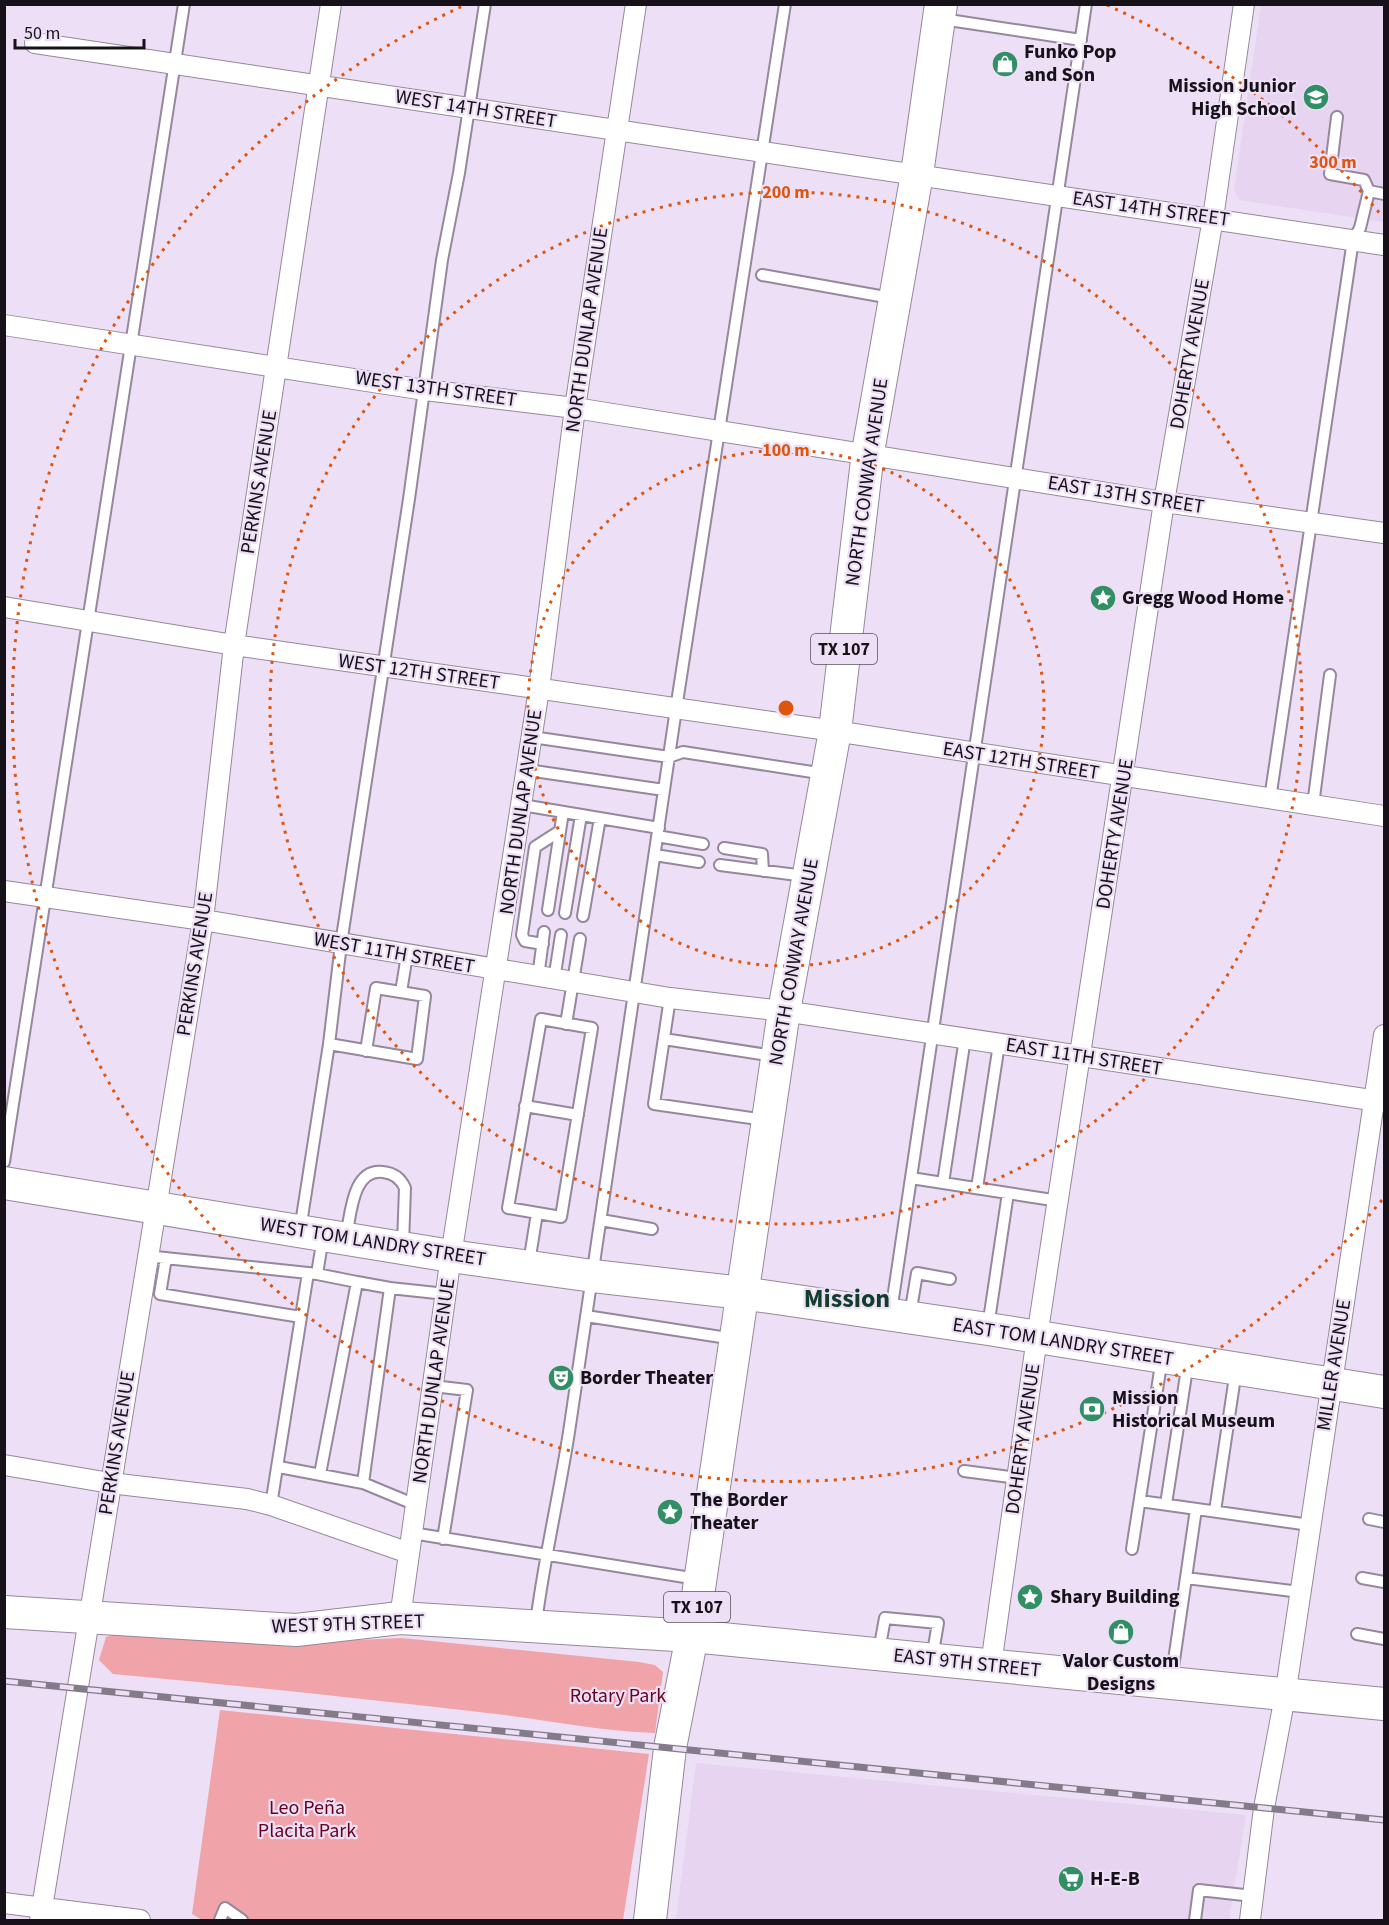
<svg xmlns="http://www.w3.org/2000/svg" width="1389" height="1925" viewBox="0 0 1389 1925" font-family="'Source Sans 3',sans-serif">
<rect width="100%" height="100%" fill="#eddff5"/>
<!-- built -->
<path fill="#e7d4f1" d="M 1261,5 L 1384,5 L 1384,222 L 1239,200 L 1234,190 Z
M 696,1763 L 1246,1815 L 1229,1920 L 676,1920 Z"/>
<!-- green -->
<path fill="#f0a3a8" d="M 116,1634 L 287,1643 L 402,1638 L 639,1662 L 655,1665 L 663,1672 L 655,1733 C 595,1731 538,1718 479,1712 C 357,1698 236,1685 113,1674 L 99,1660 L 106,1637 Z
M 220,1710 L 649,1754 L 623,1920 L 202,1920 L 192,1914 Z"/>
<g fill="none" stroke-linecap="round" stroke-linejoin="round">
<defs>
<path id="lane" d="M 942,19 L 1081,40
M 1337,117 L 1330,174 L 1364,180 L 1369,191
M 762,275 L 891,298
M 532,737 L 669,757 L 683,752 L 825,774
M 527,770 L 664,790
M 1270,799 L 1353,240 L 1360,228 L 1369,191 L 1384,194
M 522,805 L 659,828
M 1313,805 L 1330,675
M 657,836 L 703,844
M 724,848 L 762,854 L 763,871
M 655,855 L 699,862
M 720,865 L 805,876
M 548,910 L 563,812
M 565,913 L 581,815
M 583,916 L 600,818
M 543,944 L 525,941 L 522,935 L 535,847 L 560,831
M 538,977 L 544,932
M 554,980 L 561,935
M 401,992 L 407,955
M 670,998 L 654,1104 L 765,1120
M 541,1019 L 592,1028 L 561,1217 L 508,1208 Z
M 566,1024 L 580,939
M 664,1039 L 774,1056
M 329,1044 L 341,944 L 409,499 L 442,260 L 459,173 L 485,4
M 525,1106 L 578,1115
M 4,1162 L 184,4
M 911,1178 L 1059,1201
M 943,1183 L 965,1038
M 977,1188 L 999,1044
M 601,1220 L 652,1229
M 300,1230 L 329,1044 L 417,1059 L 425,996 L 376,988 L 366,1051
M 346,1236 C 351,1215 352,1168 383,1172 C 394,1173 401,1179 405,1188 L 403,1244
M 146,1256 L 308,1273
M 166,1258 L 160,1294 L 301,1317
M 529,1263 L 537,1213
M 317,1274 L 357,1282 L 320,1474
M 357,1282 L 390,1288
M 891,1312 L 1086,4
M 910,1315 L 917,1273 L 950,1279
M 586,1316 L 734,1339
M 988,1327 L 1008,1193
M 433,1386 L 467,1390 L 443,1539
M 279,1467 L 363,1483
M 964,1471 L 1018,1478
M 1140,1501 L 1310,1525
M 1166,1504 L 1188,1362
M 271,1505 L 308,1273 L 317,1274 L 323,1237
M 416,1505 L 363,1483 L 390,1288 L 446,1294
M 1215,1511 L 1236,1370
M 1369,1519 L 1384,1522
M 412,1533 L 697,1579
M 1132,1549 L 1162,1358
M 1186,1578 L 1300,1592
M 1362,1578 L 1384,1582
M 536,1623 C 544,1559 559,1496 569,1432 L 676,709 L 785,4
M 1357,1634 L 1384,1639
M 879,1651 L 885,1618 L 938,1623 L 932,1658
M 1171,1681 L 1196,1509
M 220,1920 L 225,1908 L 242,1920
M 1195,1920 L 1199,1890 L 1253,1896"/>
<path id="street" d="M 35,43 L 1384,245
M 4,325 L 425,390 L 575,408 L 1164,502 L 1384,533
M 4,607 L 234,645 L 835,731 L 1384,816
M 4,891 L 203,920 L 670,998 L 784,1011 L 1384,1102
M 4,1465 L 110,1483 L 247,1499 L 271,1505 L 409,1553
M 400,1618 L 451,1256 L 539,689 L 575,408 L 636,4
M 991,1665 L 1037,1337 L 1164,502 L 1213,218 L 1244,4
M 4,1903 L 140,1920
M 40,1920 L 203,920 L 234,645 L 331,4
M 1250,1920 L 1264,1808 L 1285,1696 L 1384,1035"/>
<path id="primary" d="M 4,1183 L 451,1256 L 593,1276 L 742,1293 L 988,1329 L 1384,1392
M 4,1612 L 296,1630 L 400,1618 L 692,1636 L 1384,1704
M 650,1920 L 670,1748 L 692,1636 L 784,1011 L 835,731 L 868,452 L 917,174 L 941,4"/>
</defs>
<!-- lane casing -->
<use href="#lane" stroke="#95889c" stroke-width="14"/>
<!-- street casing -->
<use href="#street" stroke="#95889c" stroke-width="22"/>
<!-- primary casing -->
<use href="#primary" stroke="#95889c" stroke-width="34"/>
<!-- lane -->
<use href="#lane" stroke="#fff" stroke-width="10"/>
<!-- street -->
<use href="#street" stroke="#fff" stroke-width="20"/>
<!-- primary -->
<use href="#primary" stroke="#fff" stroke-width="32"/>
<defs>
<path id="rail" d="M 4,1681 L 1384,1820"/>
</defs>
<!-- rail casing -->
<use href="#rail" stroke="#847b89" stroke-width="7"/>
<!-- rail -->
<use href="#rail" stroke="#eddff5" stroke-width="4.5" stroke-dasharray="14" stroke-linecap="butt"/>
</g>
<!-- distance rings -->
<g fill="none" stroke="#de550d" stroke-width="3" stroke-dasharray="3 6">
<circle cx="786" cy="708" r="258"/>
<circle cx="786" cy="708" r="516"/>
<path d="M1382 1200A773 773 0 1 1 465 5M1107 5A773 773 0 0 1 1382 216"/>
</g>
<!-- icons -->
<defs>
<symbol id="shop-disc" viewBox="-11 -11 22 22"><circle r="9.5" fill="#318e65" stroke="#eddff5"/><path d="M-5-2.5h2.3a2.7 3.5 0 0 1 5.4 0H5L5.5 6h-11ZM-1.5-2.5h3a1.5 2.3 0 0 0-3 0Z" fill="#fff"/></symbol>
<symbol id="school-disc" viewBox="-11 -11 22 22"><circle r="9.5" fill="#318e65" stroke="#eddff5"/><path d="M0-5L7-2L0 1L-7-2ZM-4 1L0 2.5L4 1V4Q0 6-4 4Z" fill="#fff"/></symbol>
<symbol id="sight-disc" viewBox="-11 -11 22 22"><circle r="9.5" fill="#318e65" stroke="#eddff5"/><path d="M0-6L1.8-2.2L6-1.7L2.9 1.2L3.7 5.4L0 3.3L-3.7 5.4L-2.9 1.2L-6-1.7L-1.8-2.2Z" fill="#fff"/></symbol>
<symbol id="theatre-disc" viewBox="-11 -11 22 22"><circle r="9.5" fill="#318e65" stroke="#eddff5"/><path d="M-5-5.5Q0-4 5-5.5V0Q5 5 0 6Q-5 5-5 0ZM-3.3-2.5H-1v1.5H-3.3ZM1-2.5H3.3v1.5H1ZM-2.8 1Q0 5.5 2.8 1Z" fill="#fff"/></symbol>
<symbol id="bank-disc" viewBox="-11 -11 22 22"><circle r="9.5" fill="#318e65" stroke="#eddff5"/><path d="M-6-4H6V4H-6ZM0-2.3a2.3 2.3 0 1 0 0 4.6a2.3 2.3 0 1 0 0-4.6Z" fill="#fff"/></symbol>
<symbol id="supermarket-disc" viewBox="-11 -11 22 22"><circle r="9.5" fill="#318e65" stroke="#eddff5"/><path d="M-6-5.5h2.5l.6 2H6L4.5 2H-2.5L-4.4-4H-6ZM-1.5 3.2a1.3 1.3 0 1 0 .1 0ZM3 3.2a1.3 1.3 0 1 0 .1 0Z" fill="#fff"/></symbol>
</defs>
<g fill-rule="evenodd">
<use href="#shop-disc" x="990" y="49" width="30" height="30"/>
<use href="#school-disc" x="1301" y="82" width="30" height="30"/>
<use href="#sight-disc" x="1088" y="583" width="30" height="30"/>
<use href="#theatre-disc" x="546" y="1363" width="30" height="30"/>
<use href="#bank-disc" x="1077" y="1394" width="30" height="30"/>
<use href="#sight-disc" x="655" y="1497" width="30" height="30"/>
<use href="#sight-disc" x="1015" y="1582" width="30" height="30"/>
<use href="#shop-disc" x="1106" y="1617" width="30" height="30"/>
<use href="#supermarket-disc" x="1056" y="1864" width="30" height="30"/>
</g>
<g text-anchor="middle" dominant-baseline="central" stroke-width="4.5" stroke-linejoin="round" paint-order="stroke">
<!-- shield labels -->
<g fill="#eddff5" stroke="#57505b" stroke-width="1.5">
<rect x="811" y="634" width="66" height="30" rx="4.5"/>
<rect x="664" y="1592" width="66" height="30" rx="4.5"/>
</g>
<g font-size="18" font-weight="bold" fill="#171219">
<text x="844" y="649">TX 107</text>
<text x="697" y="1607">TX 107</text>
</g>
<!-- poi labels -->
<g font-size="20" font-weight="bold" fill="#171219" stroke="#eddff5" text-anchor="start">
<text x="1024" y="52">Funko Pop<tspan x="1024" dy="23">and Son</tspan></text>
<text x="1296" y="86" text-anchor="end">Mission Junior<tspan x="1296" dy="23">High School</tspan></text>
<text x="1122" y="598">Gregg Wood Home</text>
<text x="580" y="1378">Border Theater</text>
<text x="1112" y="1398">Mission<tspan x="1112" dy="23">Historical Museum</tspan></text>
<text x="690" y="1500">The Border<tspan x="690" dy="23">Theater</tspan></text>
<text x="1050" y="1597">Shary Building</text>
<text x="1121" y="1661" text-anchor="middle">Valor Custom<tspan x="1121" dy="23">Designs</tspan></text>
<text x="1090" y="1879">H-E-B</text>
</g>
<!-- street labels -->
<g font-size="20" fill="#171219" stroke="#eddff5">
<text transform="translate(476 109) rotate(9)">WEST 14TH STREET</text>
<text transform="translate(1151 209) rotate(8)">EAST 14TH STREET</text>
<text transform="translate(587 330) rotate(-82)">NORTH DUNLAP AVENUE</text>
<text transform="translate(1190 354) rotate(-80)">DOHERTY AVENUE</text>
<text transform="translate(436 389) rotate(8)">WEST 13TH STREET</text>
<text transform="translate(259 482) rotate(-81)">PERKINS AVENUE</text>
<text transform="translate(867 482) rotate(-82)">NORTH CONWAY AVENUE</text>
<text transform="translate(1126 495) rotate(9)">EAST 13TH STREET</text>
<text transform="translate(419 672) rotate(8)">WEST 12TH STREET</text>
<text transform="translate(1021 761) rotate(9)">EAST 12TH STREET</text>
<text transform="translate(521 812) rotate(-82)">NORTH DUNLAP AVENUE</text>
<text transform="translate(1115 834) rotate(-81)">DOHERTY AVENUE</text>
<text transform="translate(394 953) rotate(10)">WEST 11TH STREET</text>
<text transform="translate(794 962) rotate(-80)">NORTH CONWAY AVENUE</text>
<text transform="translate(195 964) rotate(-81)">PERKINS AVENUE</text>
<text transform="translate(1084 1057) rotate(9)">EAST 11TH STREET</text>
<text transform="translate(373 1242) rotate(9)">WEST TOM LANDRY STREET</text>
<text transform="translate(1063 1342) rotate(9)">EAST TOM LANDRY STREET</text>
<text transform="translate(1334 1365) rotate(-81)">MILLER AVENUE</text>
<text transform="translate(434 1381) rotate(-82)">NORTH DUNLAP AVENUE</text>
<text transform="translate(1023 1439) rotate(-82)">DOHERTY AVENUE</text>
<text transform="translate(117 1443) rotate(-81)">PERKINS AVENUE</text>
<text transform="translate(348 1624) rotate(-2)">WEST 9TH STREET</text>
<text transform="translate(967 1663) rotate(6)">EAST 9TH STREET</text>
</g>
<!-- park labels -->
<g font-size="20" fill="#65021e" stroke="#eddff5">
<text x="618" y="1696">Rotary Park</text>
<text x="307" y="1808">Leo Peña<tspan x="307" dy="23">Placita Park</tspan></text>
</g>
<!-- district labels -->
<g font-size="26" font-weight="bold" fill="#113d2a" stroke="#eddff5">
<text x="847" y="1298">Mission</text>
</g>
</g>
<circle cx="786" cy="708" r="9" fill="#de550d" stroke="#eddff5" stroke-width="3"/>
<g font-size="18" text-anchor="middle" font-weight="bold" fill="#de550d" stroke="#eddff5" stroke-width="4.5" stroke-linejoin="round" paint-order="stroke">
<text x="1333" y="168">300 m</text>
<text x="786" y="198">200 m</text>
<text x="786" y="456">100 m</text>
</g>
<!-- border -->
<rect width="1389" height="1925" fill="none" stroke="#171219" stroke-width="12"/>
<!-- scale -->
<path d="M15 39v9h129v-9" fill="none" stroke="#171219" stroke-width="3"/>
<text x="24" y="39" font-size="18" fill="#171219" stroke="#eddff5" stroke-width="4.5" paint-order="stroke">50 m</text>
</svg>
